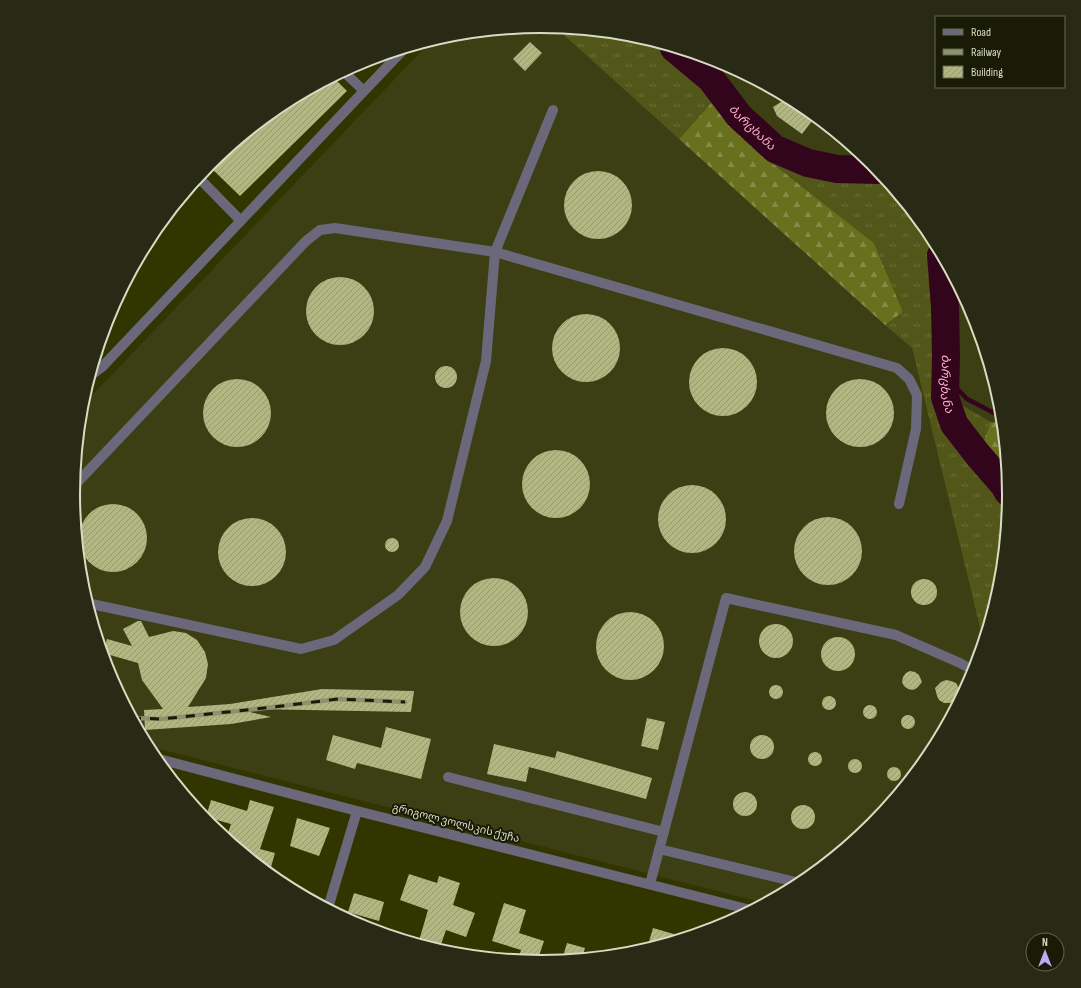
<svg xmlns="http://www.w3.org/2000/svg" width="1081" height="988" viewBox="0 0 1081 988" font-family="'Sofia Sans Condensed','Noto Sans Georgian',sans-serif">
<defs>
<pattern id="grass-tufts" width="24" height="20" patternUnits="userSpaceOnUse"><rect width="24" height="20" fill="#525719"/><path d="M3 7l-1-3M5 7V3M7 7l1-3M15 17l-1-3M17 17v-4M19 17l1-3" fill="none" stroke="#6a6f39"/></pattern>
<pattern id="forest-firs" width="22" height="20" patternUnits="userSpaceOnUse"><rect width="22" height="20" fill="#686f1d"/><path d="M5 1l3.5 6h-7zM16 11l3.5 6h-7z" fill="#848a47"/></pattern>
<pattern id="building-hatch" width="6" height="6" patternUnits="userSpaceOnUse"><rect width="6" height="6" fill="#b0b783"/><path d="M-1 1l2-2M0 6l6-6M5 7l2-2" fill="none" stroke="#949a71"/></pattern>
</defs>
<rect width="100%" height="100%" fill="#313500"/>
<!-- built -->
<path fill="#3b3f13" d="M 541,26 L 555,27 L 912,348 L 983,640 L 973,673 L 929,754 L 871,825 L 800,883 L 764,903 L 147,746 L 108,673 L 81,585 L 73,494 L 81,407 L 432,40 L 449,35 Z
M 734,70 L 801,105 L 872,163 L 877,170 L 837,169 L 808,163 L 775,149 L 739,116 L 711,79 Z
M 941,255 L 973,315 L 1000,403 L 1002,423 L 991,422 L 960,404 L 945,397 L 946,356 L 945,307 Z"/>
<!-- grass -->
<path fill="url(#grass-tufts)" d="M 555,27 L 632,35 L 720,62 L 734,70 L 711,79 L 721,92 L 679,139 Z
M 775,149 L 808,163 L 837,169 L 877,170 L 930,234 L 941,255 L 945,307 L 946,356 L 945,397 L 960,404 L 991,422 L 978,455 L 1004,485 L 1008,492 L 999,586 L 983,640 L 912,348 L 885,325 L 903,312 L 874,243 L 768,160 Z"/>
<!-- forest -->
<path fill="url(#forest-firs)" d="M 721,92 L 739,116 L 775,149 L 768,160 L 874,243 L 903,312 L 885,325 L 679,139 Z
M 991,422 L 1002,423 L 1008,492 L 1004,485 L 978,455 Z"/>
<g fill="none" stroke-linecap="round" stroke-linejoin="round">
<!-- stream -->
<path stroke="#33051c" stroke-width="4.5" d="M 946,356 L 950,381 L 967,399 L 998,415 L 1001,415"/>
<!-- river -->
<g stroke="#33051c" stroke-width="28">
<path id="s1" d="M 674,48 L 711,79 L 739,116 L 775,149 L 808,163 L 837,169 L 877,170"/>
<path id="s2" d="M 941,255 L 945,307 L 946,356 L 945,397 L 954,424 L 978,455 L 1004,485 L 1008,492"/>
</g>
</g>
<!-- building -->
<path fill="url(#building-hatch)" d="M 530,42 L 542,53 L 525,71 L 513,59 Z
M 333,77 L 347,91 L 240,196 L 208,165 L 281,105 Z
M 787,98 L 801,105 L 815,117 L 802,134 L 777,116 L 773,107 Z
M564 205a34 34 0 1 1 68 0a34 34 0 1 1-68 0Z
M306 311a34 34 0 1 1 68 0a34 34 0 1 1-68 0Z
M552 348a34 34 0 1 1 68 0a34 34 0 1 1-68 0Z
M689 382a34 34 0 1 1 68 0a34 34 0 1 1-68 0Z
M435 377a11 11 0 1 1 22 0a11 11 0 1 1-22 0Z
M826 413a34 34 0 1 1 68 0a34 34 0 1 1-68 0Z
M203 413a34 34 0 1 1 68 0a34 34 0 1 1-68 0Z
M522 484a34 34 0 1 1 68 0a34 34 0 1 1-68 0Z
M658 519a34 34 0 1 1 68 0a34 34 0 1 1-68 0Z
M79 538a34 34 0 1 1 68 0a34 34 0 1 1-68 0Z
M794 551a34 34 0 1 1 68 0a34 34 0 1 1-68 0Z
M218 552a34 34 0 1 1 68 0a34 34 0 1 1-68 0Z
M385 545a7 7 0 1 1 14 0a7 7 0 1 1-14 0Z
M460 612a34 34 0 1 1 68 0a34 34 0 1 1-68 0Z
M911 592a13 13 0 1 1 26 0a13 13 0 1 1-26 0Z
M596 646a34 34 0 1 1 68 0a34 34 0 1 1-68 0Z
M 138,621 L 141,621 L 149,637 L 173,631 L 186,633 L 197,640 L 205,652 L 208,664 L 206,678 L 188,707 L 230,704 L 322,689 L 414,691 L 411,712 L 251,709 L 250,712 L 271,717 L 231,724 L 145,730 L 144,710 L 163,709 L 142,680 L 138,663 L 103,653 L 107,639 L 132,646 L 123,629 Z
M759 641a17 17 0 1 1 34 0a17 17 0 1 1-34 0Z
M821 654a17 17 0 1 1 34 0a17 17 0 1 1-34 0Z
M 910,671 L 915,672 L 919,675 L 922,682 L 917,688 L 913,690 L 908,689 L 904,686 L 902,682 L 903,677 L 906,673 Z
M 946,680 L 951,681 L 956,683 L 959,688 L 959,693 L 958,698 L 954,702 L 949,703 L 944,703 L 939,700 L 937,696 L 935,688 L 941,682 Z
M769 692a7 7 0 1 1 14 0a7 7 0 1 1-14 0Z
M822 703a7 7 0 1 1 14 0a7 7 0 1 1-14 0Z
M863 712a7 7 0 1 1 14 0a7 7 0 1 1-14 0Z
M901 722a7 7 0 1 1 14 0a7 7 0 1 1-14 0Z
M 647,718 L 665,722 L 658,750 L 641,746 Z
M 386,727 L 431,739 L 421,779 L 357,763 L 355,769 L 326,760 L 333,735 L 381,748 Z
M750 747a12 12 0 1 1 24 0a12 12 0 1 1-24 0Z
M 494,744 L 555,758 L 557,751 L 652,778 L 646,799 L 529,767 L 526,782 L 487,774 Z
M808 759a7 7 0 1 1 14 0a7 7 0 1 1-14 0Z
M848 766a7 7 0 1 1 14 0a7 7 0 1 1-14 0Z
M887 774a7 7 0 1 1 14 0a7 7 0 1 1-14 0Z
M733 804a12 12 0 1 1 24 0a12 12 0 1 1-24 0Z
M 211,800 L 247,811 L 250,800 L 274,807 L 260,849 L 275,853 L 269,874 L 226,839 L 231,824 L 206,817 Z
M791 817a12 12 0 1 1 24 0a12 12 0 1 1-24 0Z
M 297,818 L 330,828 L 319,856 L 290,846 Z
M 409,874 L 437,883 L 439,876 L 460,883 L 453,905 L 475,913 L 466,937 L 446,930 L 439,950 L 418,944 L 428,910 L 400,900 Z
M 354,893 L 384,902 L 379,921 L 348,912 Z
M 504,903 L 526,910 L 519,933 L 544,941 L 537,962 L 518,960 L 521,950 L 492,941 Z
M 653,928 L 684,937 L 647,948 Z
M 567,943 L 585,948 L 582,958 L 562,960 Z"/>
<g fill="none" stroke-linecap="round" stroke-linejoin="round">
<!-- minor -->
<path stroke="#6c687c" stroke-width="10" d="M 364,91 L 404,49
M 198,177 L 241,221
M 90,376 L 102,367 L 364,91 L 343,71
M 73,487 L 306,241 L 320,230 L 335,228 L 495,252 L 897,368 L 909,379 L 917,395 L 916,429 L 899,504
M 87,603 L 301,649 L 334,640 L 398,595 L 425,567 L 447,521 L 486,361 L 495,252 L 553,110
M 155,758 L 357,811 L 751,910
M 448,777 L 664,832
M 659,849 L 800,883
M 650,884 L 726,598 L 896,635 L 960,663 L 969,668 L 973,672
M 328,908 L 357,811"/>
<defs>
<path id="rail" d="M 132,718 L 162,719 L 274,707 L 338,699 L 405,702"/>
</defs>
<!-- rail casing -->
<use href="#rail" stroke="#8e926d" stroke-width="4.5"/>
<!-- rail -->
<use href="#rail" stroke="#191b07" stroke-width="3" stroke-dasharray="9" stroke-linecap="butt"/>
</g>
<g text-anchor="middle" dominant-baseline="central" stroke-width="4" stroke-linejoin="round" paint-order="stroke">
<!-- street labels -->
<g font-size="11" fill="#d8dcc2" stroke="#191b07">
<text transform="translate(456 823) rotate(14)">გრიგოლ ვოლსკის ქუჩა</text>
</g>
<!-- water labels -->
<g font-size="12" font-style="italic" fill="#fbb0cd" stroke="#191b07">
<text stroke="none"><textPath href="#s1" startOffset="112">ბარცხანა</textPath></text>
<text stroke="none"><textPath href="#s2" startOffset="129">ბარცხანა</textPath></text>
</g>
</g>
<!-- crop -->
<path d="M0 0H1081V988H0ZM80 494a461 461 0 1 1 922 0a461 461 0 1 1-922 0Z" fill="#282a16" fill-rule="evenodd"/>
<path fill="none" stroke="#d8dcc2" stroke-width="2" d="M80 494a461 461 0 1 1 922 0a461 461 0 1 1-922 0Z"/>
<!-- legend -->
<rect x="935" y="16" width="130" height="72" fill="#191b07" stroke="#656852"/>
<rect x="943" y="29" width="20" height="6" fill="#6c687c" stroke="#656852"/>
<text x="971" y="36" font-size="12" fill="#d8dcc2">Road</text>
<rect x="943" y="49" width="20" height="6" fill="#8e926d" stroke="#656852"/>
<text x="971" y="56" font-size="12" fill="#d8dcc2">Railway</text>
<rect x="943" y="66" width="20" height="12" fill="url(#building-hatch)" stroke="#656852"/>
<text x="971" y="76" font-size="12" fill="#d8dcc2">Building</text>
<!-- north arrow -->
<g transform="translate(1045 952)"><circle r="19" fill="#191b07" stroke="#656852"/>
<path d="M0-3L7 15L0 10L-7 15Z" fill="#bbaaf6"/>
<text y="-6" font-size="11" font-weight="bold" text-anchor="middle" fill="#d8dcc2">N</text>
</g>
</svg>
